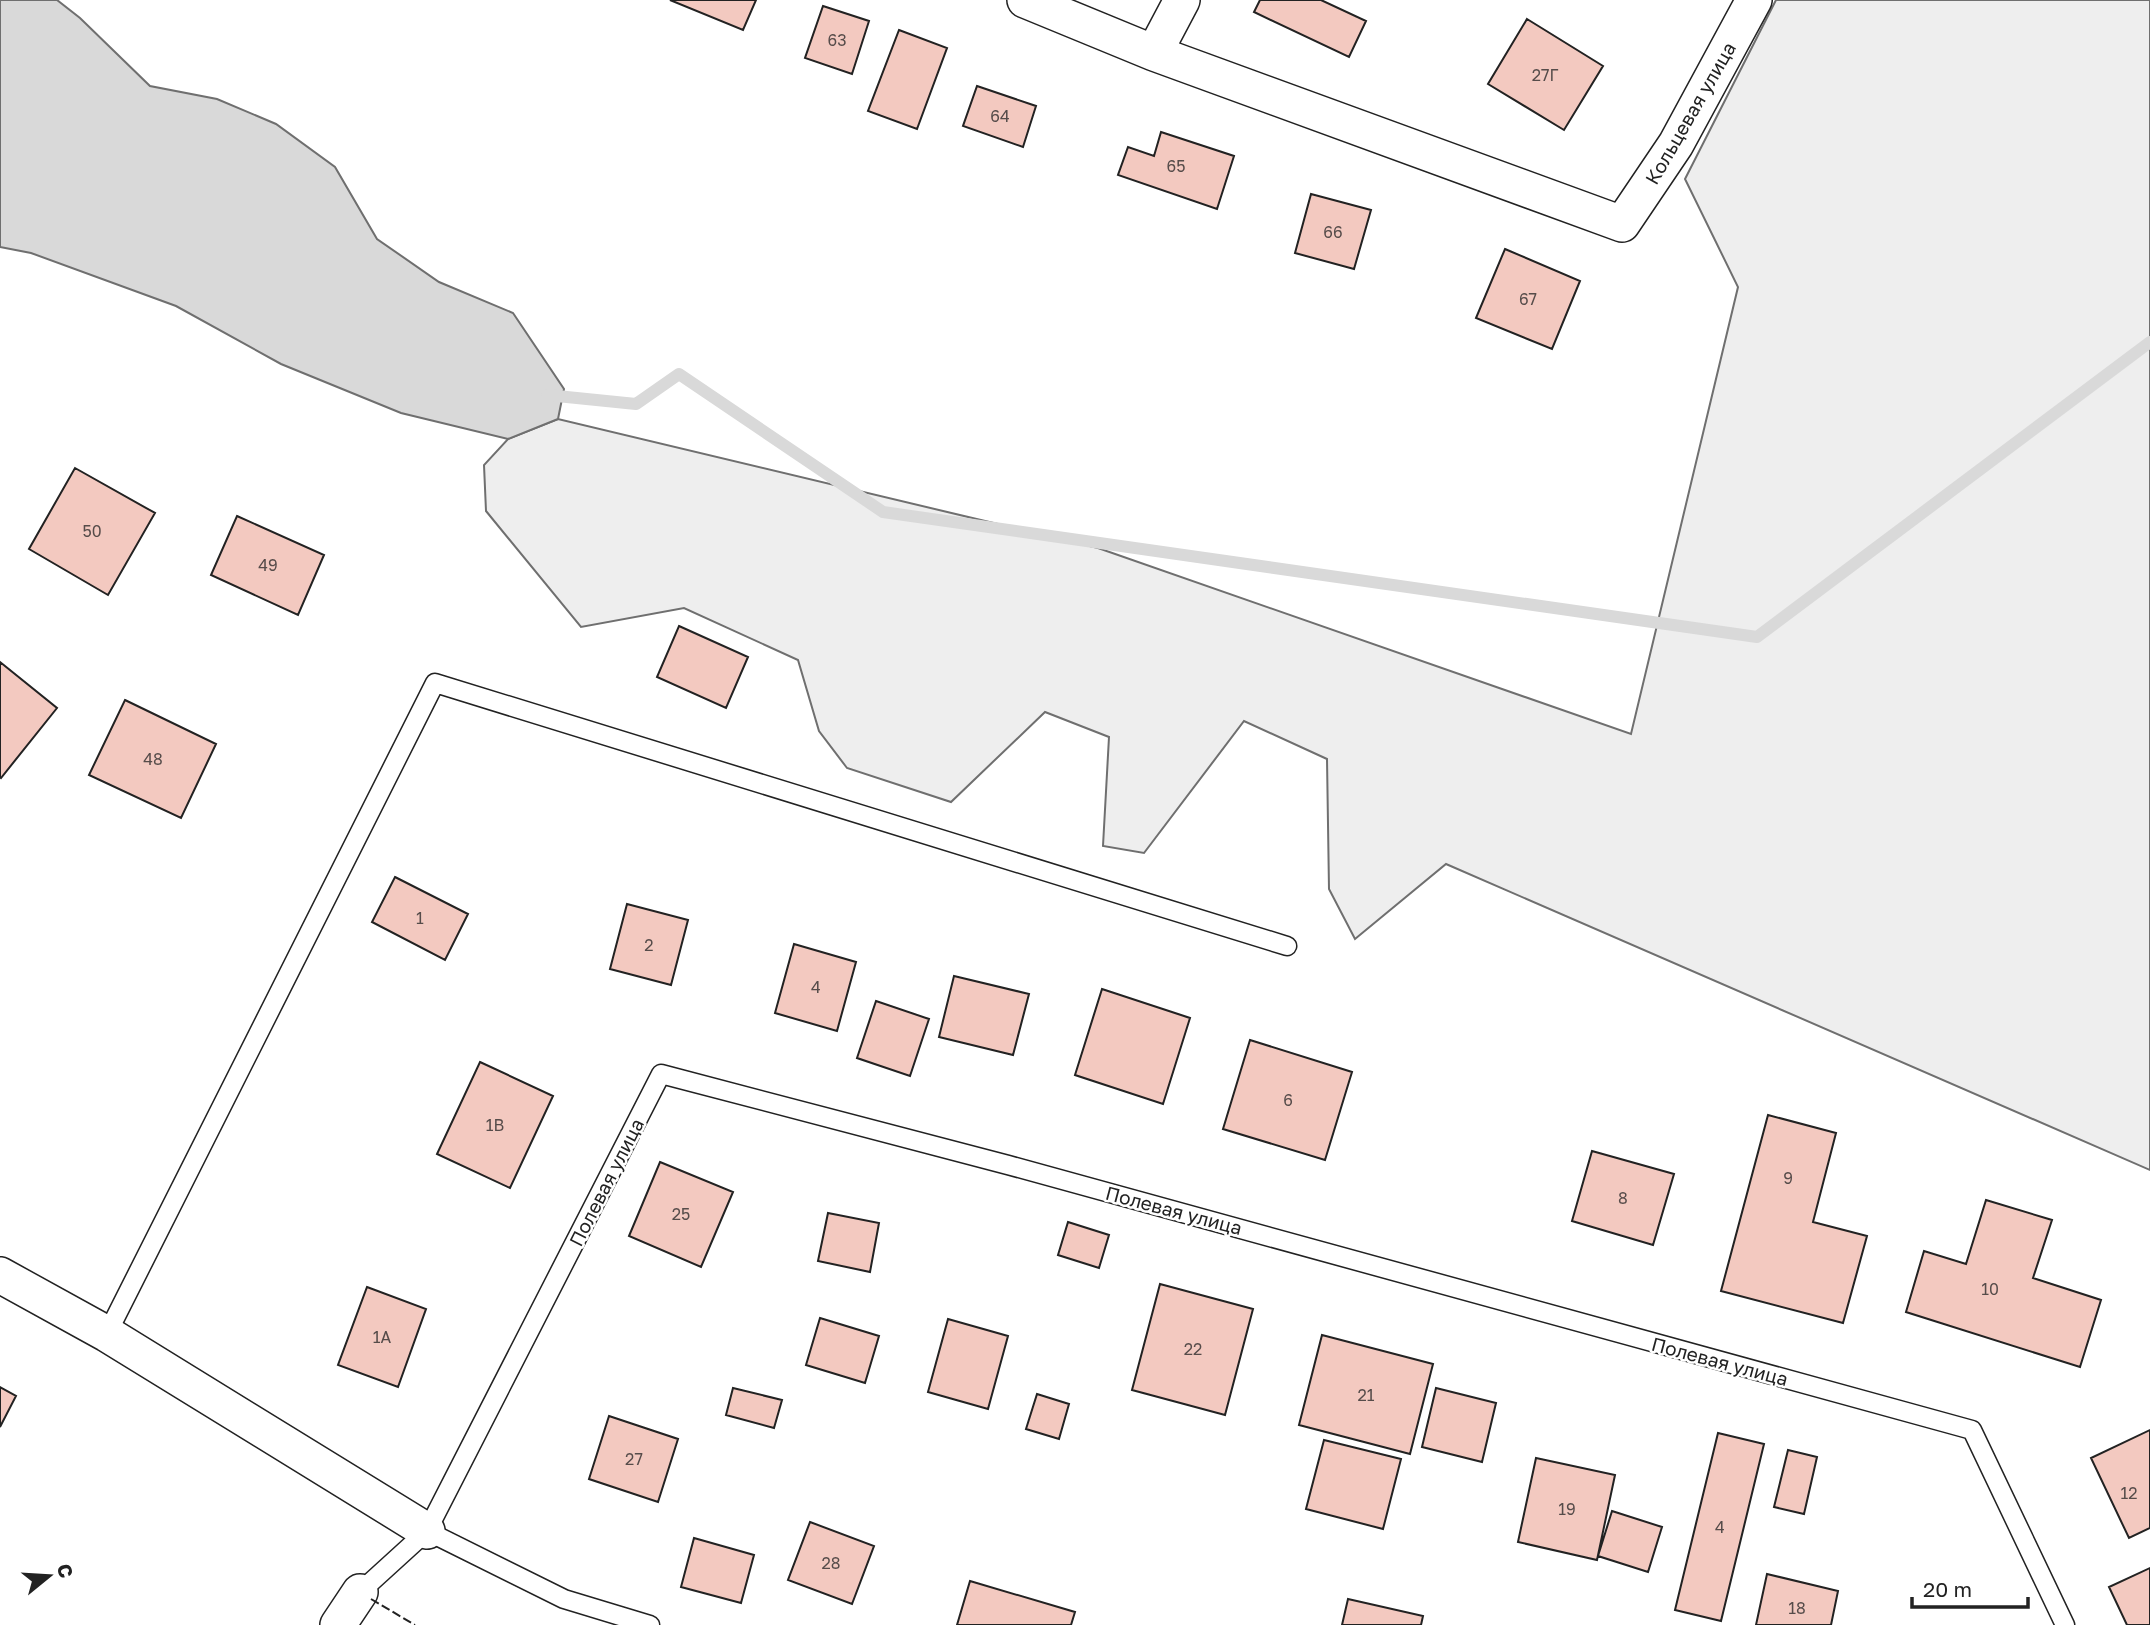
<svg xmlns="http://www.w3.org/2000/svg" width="2150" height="1625" viewBox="0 0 2150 1625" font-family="'Golos Text',sans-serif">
<rect width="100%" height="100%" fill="#fff"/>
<!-- green -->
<path fill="#eee" stroke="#6f6f6f" stroke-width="2" d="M 1776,0 L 2150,0 L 2150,1170 L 1446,864 L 1355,939 L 1329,889 L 1327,759 L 1244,721 L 1144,853 L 1103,846 L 1109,737 L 1045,712 L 951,802 L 847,768 L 819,731 L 798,660 L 684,608 L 581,627 L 486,511 L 484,465 L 508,439 L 558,419 L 1098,548 L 1631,734 L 1738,287 L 1685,179 Z"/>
<!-- water -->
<path fill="#d9d9d9" stroke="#6f6f6f" stroke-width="2" d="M 0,0 L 57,0 L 80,18 L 150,86 L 217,99 L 276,124 L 335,167 L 377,239 L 439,282 L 513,313 L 564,389 L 558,419 L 508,439 L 401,413 L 281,364 L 176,306 L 31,253 L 0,247 Z"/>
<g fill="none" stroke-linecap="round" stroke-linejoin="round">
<!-- stream -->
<path stroke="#d9d9d9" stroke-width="12" d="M 547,395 L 636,404 L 679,374 L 883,512 L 1757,637 L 2150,342"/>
</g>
<!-- building -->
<path fill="#f3c9c0" stroke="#222" stroke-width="2" d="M 670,0 L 756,0 L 743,30 Z
M 1260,0 L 1321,0 L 1366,21 L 1349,57 L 1254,12 Z
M 823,6 L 869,21 L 852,74 L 805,58 Z
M 1527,19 L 1603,66 L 1564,130 L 1488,84 Z
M 899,30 L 947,48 L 917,129 L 868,111 Z
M 977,86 L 1036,106 L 1023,147 L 963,126 Z
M 1161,132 L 1234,156 L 1217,209 L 1118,175 L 1128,147 L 1154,156 Z
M 1311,194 L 1371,210 L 1354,269 L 1295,253 Z
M 1505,249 L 1580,281 L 1552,349 L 1476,318 Z
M 75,468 L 155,513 L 108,595 L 29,549 Z
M 237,516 L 324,555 L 298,615 L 211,575 Z
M 679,626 L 748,657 L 726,708 L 657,677 Z
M 0,662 L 57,708 L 1,778 L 0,777 Z
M 125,700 L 216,744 L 181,818 L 89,775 Z
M 395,877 L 468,914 L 445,960 L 372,922 Z
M 627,904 L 688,920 L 671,985 L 610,969 Z
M 794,944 L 856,962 L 837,1031 L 775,1013 Z
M 954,976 L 1029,994 L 1013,1055 L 939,1037 Z
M 1102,989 L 1190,1018 L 1163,1104 L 1075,1075 Z
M 876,1001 L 929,1019 L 910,1076 L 857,1058 Z
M 1250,1040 L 1352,1072 L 1325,1160 L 1223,1129 Z
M 480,1062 L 553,1096 L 510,1188 L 437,1154 Z
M 1768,1115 L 1836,1133 L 1813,1222 L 1867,1236 L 1843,1323 L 1721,1291 Z
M 1592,1151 L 1674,1174 L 1653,1245 L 1572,1221 Z
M 660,1162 L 733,1192 L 701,1267 L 629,1236 Z
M 1986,1200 L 2052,1220 L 2033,1278 L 2101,1300 L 2080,1367 L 1906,1312 L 1924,1251 L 1966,1264 Z
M 828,1213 L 879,1223 L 870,1272 L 818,1261 Z
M 1068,1222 L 1109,1235 L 1099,1268 L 1058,1255 Z
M 1160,1284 L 1253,1309 L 1225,1415 L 1132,1390 Z
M 367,1287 L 426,1309 L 398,1387 L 338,1365 Z
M 820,1318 L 879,1336 L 865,1383 L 806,1365 Z
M 948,1319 L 1008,1336 L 988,1409 L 928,1392 Z
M 1322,1335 L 1433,1364 L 1410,1454 L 1299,1425 Z
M 0,1387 L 16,1396 L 0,1427 Z
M 733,1388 L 782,1400 L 774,1428 L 726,1415 Z
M 1436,1388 L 1496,1403 L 1482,1462 L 1422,1447 Z
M 1037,1394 L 1069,1404 L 1059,1439 L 1026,1429 Z
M 609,1416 L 678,1439 L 658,1502 L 589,1479 Z
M 2150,1430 L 2150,1528 L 2129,1538 L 2091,1458 Z
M 1718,1433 L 1764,1444 L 1721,1621 L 1675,1610 Z
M 1324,1440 L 1401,1459 L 1383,1529 L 1306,1509 Z
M 1788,1450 L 1817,1457 L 1804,1514 L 1774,1507 Z
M 1536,1458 L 1615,1475 L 1597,1560 L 1518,1542 Z
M 1612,1511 L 1662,1527 L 1648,1572 L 1598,1556 Z
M 810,1522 L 874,1546 L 852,1604 L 788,1580 Z
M 694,1538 L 754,1555 L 741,1603 L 681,1587 Z
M 2150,1568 L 2150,1625 L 2127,1625 L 2109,1587 Z
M 1767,1574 L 1838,1591 L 1831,1625 L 1756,1625 Z
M 970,1581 L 1075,1612 L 1071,1625 L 957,1625 Z
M 1348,1599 L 1423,1616 L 1421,1625 L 1342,1625 Z"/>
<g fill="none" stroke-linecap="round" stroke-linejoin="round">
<defs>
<path id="service" d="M 107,1334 L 435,683 L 1287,946
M 427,1531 L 564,1599 L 650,1625
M 360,1592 L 427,1531 L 661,1074 L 1008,1165 L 1972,1430 L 2065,1625"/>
<path id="minor" d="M 1025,0 L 1154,53 L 1182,0
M 1154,53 L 1622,224 L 1676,144 L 1754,0
M 0,1275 L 107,1334 L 427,1531
M 338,1625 L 360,1592"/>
</defs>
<!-- service casing -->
<use href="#service" stroke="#222" stroke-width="21"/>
<!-- minor casing -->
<use href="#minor" stroke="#222" stroke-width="38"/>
<!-- service -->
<use href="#service" stroke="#fff" stroke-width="18"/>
<!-- minor -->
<use href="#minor" stroke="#fff" stroke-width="35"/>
<!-- fence -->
<path stroke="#222" stroke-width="2" stroke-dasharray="9 3.5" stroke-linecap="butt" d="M 371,1599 L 415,1625"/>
</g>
<g text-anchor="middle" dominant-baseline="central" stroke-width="5" stroke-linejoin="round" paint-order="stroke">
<!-- number labels -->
<g font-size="16" fill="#564c4a">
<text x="837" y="40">63</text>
<text x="1545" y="75">27Г</text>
<text x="1000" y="116">64</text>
<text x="1176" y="166">65</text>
<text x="1333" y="232">66</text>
<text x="1528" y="299">67</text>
<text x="92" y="531">50</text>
<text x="268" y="565">49</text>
<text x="153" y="759">48</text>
<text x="420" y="918">1</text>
<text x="649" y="945">2</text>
<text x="816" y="987">4</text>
<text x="1288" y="1100">6</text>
<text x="495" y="1125">1В</text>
<text x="1788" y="1178">9</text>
<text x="1623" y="1198">8</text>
<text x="681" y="1214">25</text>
<text x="1990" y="1289">10</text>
<text x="382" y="1337">1А</text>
<text x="1193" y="1349">22</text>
<text x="1366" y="1395">21</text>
<text x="634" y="1459">27</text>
<text x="2129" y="1493">12</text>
<text x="1567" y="1509">19</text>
<text x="1720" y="1527">4</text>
<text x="831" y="1563">28</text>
<text x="1797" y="1608">18</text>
</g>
<!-- street labels -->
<g font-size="19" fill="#222" stroke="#fff">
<text transform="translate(1690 113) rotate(-60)">Кольцевая улица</text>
<text transform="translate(606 1182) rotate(-63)">Полевая улица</text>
<text transform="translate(1174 1210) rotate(15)">Полевая улица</text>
<text transform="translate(1720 1361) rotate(15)">Полевая улица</text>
</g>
</g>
<!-- north arrow -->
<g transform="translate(49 1576) rotate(72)" stroke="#ffffff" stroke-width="5" paint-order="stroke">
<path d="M0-5L12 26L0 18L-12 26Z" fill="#222222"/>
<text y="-10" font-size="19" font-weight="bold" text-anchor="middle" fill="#222222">С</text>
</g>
<!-- scale -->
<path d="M1912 1597v10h116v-10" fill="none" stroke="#222222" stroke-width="3.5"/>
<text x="1923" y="1597" font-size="21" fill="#222222" stroke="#ffffff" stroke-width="5" paint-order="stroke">20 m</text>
</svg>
